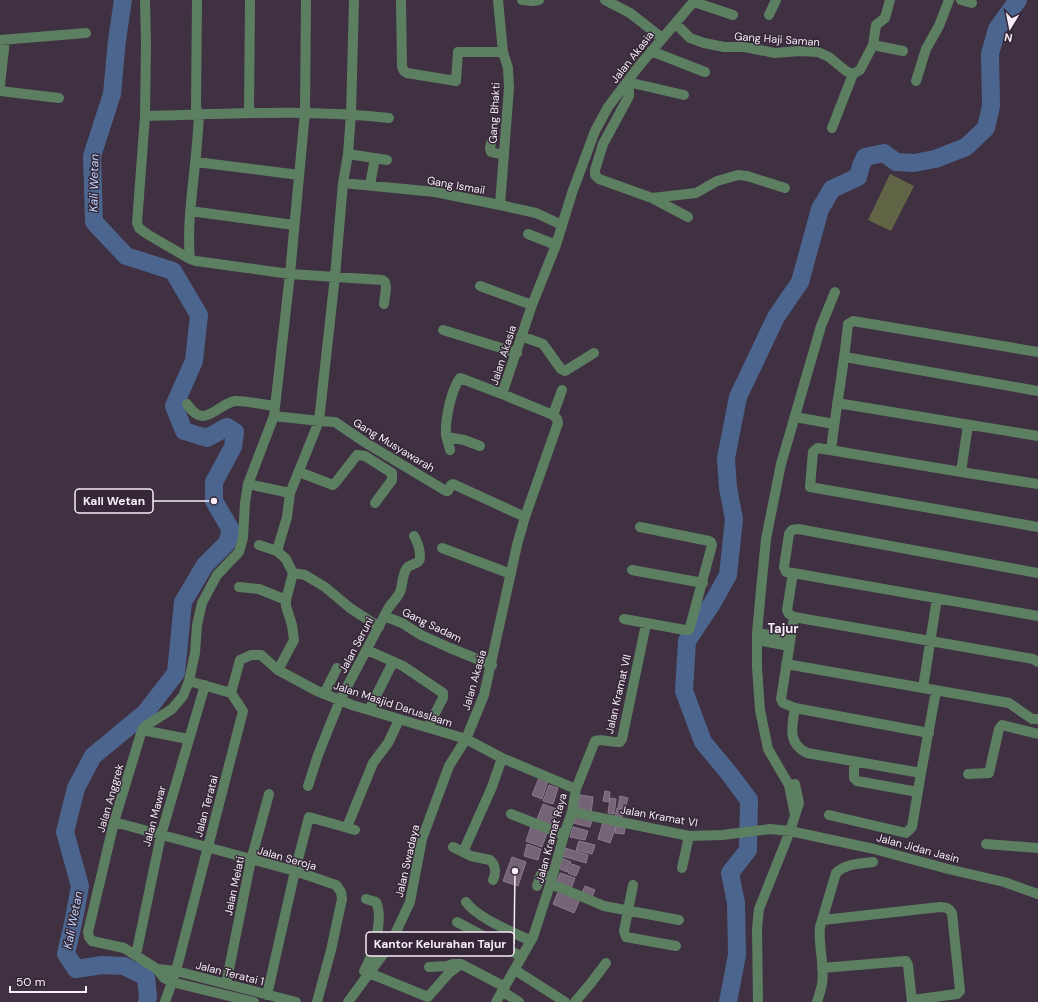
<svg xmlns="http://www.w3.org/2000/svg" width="1038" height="1002" viewBox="0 0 1038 1002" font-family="'DM Sans',sans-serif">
<rect width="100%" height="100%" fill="#3f3141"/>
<!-- green -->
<path fill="#616545" d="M 890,174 L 914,186 L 891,231 L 868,220 Z"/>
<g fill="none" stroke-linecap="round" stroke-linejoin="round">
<!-- river -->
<path stroke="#4c658f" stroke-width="18" d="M 123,0 L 117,40 L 112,94 L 92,156 L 94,222 L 126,256 L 173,271 L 199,315 L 194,361 L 174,406 L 184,431 L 207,438 L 227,427 L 235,432 L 233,447 L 214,482 L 214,501 L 231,530 L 227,543 L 205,565 L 183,602 L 176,673 L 145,713 L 93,756 L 76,788 L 65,832 L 80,886 L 74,919 L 66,954 L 76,969 L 102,965 L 124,966 L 146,977 L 148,996 L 147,1002
M 728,1002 L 737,955 L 736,903 L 730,873 L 748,850 L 749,800 L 728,772 L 703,742 L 684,691 L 687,641 L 713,602 L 728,575 L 734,519 L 728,488 L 726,458 L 738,397 L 776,317 L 800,282 L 820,209 L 832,189 L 858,177 L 861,166 L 865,157 L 884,153 L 896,162 L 914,163 L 935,159 L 966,147 L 986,128 L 991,106 L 990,54 L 997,29 L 1018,0"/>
</g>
<!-- building -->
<path fill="#746476" stroke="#8b7a8d" d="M 539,778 L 548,781 L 542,799 L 532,795 Z
M 549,785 L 558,788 L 553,804 L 543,801 Z
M 605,791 L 610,792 L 609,802 L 603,801 Z
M 580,795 L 593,797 L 591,814 L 578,812 Z
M 620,796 L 628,798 L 625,808 L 618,807 Z
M 610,798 L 616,799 L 614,814 L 608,813 Z
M 543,804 L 559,810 L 552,828 L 536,822 Z
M 617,808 L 623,809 L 622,818 L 615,817 Z
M 575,816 L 592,820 L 590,827 L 573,823 Z
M 603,822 L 616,826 L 610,843 L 598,839 Z
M 532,824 L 548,830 L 542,847 L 526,841 Z
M 616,826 L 625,828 L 624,834 L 615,833 Z
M 573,827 L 588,831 L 585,840 L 570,837 Z
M 579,841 L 595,845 L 592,854 L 576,850 Z
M 527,844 L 541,849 L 538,860 L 524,856 Z
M 565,848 L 588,855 L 586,863 L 562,856 Z
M 512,857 L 526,862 L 518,886 L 503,881 Z
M 562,858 L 571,862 L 567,872 L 558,868 Z
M 572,864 L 580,867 L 576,876 L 568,873 Z
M 560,873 L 575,878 L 571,889 L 556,884 Z
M 585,886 L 595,890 L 591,899 L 581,895 Z
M 559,890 L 580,899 L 574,913 L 553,904 Z"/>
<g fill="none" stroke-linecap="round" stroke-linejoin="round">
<!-- minor -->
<path stroke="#5c7f62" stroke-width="10" d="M 145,0 L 146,43 L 145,116 L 137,223 L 139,228 L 147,234 L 190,259
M 197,0 L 196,108 L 199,115 C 198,131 197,148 195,164 C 192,195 187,227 190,259 L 196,261 L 290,274 L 382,280 L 385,282 L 386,288 L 384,304
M 354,0 L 351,114 L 348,154 L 387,160
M 401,0 L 402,67 L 404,71 L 407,73 L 456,81 L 458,52 L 503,52
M 498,0 L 503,52 L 508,68 L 509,88 L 500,205
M 522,0 L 533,1 L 539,0
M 605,0 L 630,13 L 662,38
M 961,0 L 972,3
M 694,2 L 733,15
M 769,15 L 776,0
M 676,24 L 690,38 L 704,43 L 724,47 L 744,47 L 775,53 L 799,51 L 818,52 L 829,57 L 846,71 L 853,74
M 0,40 L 86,33
M 873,45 L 903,51
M 651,51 L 705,72
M 853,74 L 860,70 L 873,45 L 876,25 L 885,18 L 890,0
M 628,81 L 632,83 L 684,95
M 916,81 L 926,49 L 939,26 L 949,0
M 626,83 L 629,90 L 629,96 L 603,144 L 595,170 L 595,175 L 599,179 L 652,198 L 688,217
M 0,85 L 5,40
M 0,91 L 59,98
M 249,113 L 250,0
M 145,116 C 227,114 308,109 389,118
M 832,128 L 853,74
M 491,143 L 490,149 L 491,152 L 504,155
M 196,162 L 299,175
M 343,183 L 435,192 L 500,205 L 536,213 L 562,225
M 370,185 L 375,158
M 652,198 L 696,193 L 717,181 L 738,175 L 747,176 L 785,188
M 190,211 L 294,225
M 528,234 L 556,245
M 480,286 L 532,305
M 443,330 L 517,353
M 521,336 L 543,344 L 561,369 L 565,371 L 594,353
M 845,357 L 1038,391
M 502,394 L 532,305 L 556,245 L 572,193 L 595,131 L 608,107 L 639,66 L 695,0
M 837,403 L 1038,436
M 187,404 C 204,431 217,404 235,401 C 244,400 264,405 275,406
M 553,415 L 562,390
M 274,416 L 319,421 L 335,422 L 366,443 L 446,491 L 448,491 L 451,485 L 453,484 L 525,517
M 795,417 L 834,424
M 447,437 L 464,440 L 480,446
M 831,450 C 836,408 844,366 848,324 L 853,321 L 1038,352
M 299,472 L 333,485 L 336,482 L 357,455 L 365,456 L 392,473 L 392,480 L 375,503
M 961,472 L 968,425
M 248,484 L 290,493 L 319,421 L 335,276 L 343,183 L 348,154
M 1038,484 L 961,472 L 818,448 L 813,452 L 810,487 L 1038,527
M 259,545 L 277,551 L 286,559 L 293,573 L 286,600 L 286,606 L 292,625 L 294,640 L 278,670
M 442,548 L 511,574
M 277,551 L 287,517 L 290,493
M 632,570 L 703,583
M 293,573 L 305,575 L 325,587 L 350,608 L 379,627
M 793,573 L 787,610 L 789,614 L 794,617 L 1033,659 L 1038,662
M 1038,573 L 798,529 L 792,530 L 789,534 L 784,567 L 786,572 L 793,573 L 1038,616
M 239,587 L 259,589 L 286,600
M 384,616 L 402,623 L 421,635 L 450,648 L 492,665
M 794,617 L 781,699 L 783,703 L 795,708 L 929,733
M 624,619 L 685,630 L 689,630 L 690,627 L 712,545 L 711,542 L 709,541 L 640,527
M 757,633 L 790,638
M 757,640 L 789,646
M 367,650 L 403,666 L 443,693 L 443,698 L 428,727
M 786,664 L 1009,703 L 1032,719 L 1038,719
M 923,688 L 937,598
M 231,693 L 240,660 L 251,655 L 261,655 L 278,670 L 317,691 L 352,705 L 466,739 L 502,758 L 576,789 L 572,812 L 564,835 L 550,885 L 533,937 L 496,1002
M 324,694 L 337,668
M 795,708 C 792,727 787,743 807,753 L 921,773
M 369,710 L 393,662
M 142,730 L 188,739
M 854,762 L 854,778 L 857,781 L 918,792
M 968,774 L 989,773 L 999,729 L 1002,725 L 1038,734
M 308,786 L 318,755 L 340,700 L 389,607 C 393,602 397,598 400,592 C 403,585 402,574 407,568 C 411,563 420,565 420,557 C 420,550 417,541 414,536
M 576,789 L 595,741 C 603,738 611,743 620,742 L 622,739 L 646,624
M 572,812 L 689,836 L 722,835 L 770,829 L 790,831 L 874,849 L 948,869 L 1004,882 L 1038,894
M 511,814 L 564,835
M 795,815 L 789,785 L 768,749 L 760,710 L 757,667 L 757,633 L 761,590 L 766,539 L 781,464 L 821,326 L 835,292
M 829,815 L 906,833 L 912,827 L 921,773 L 936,691
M 114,822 L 295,871 L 336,885 L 341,892 L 342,899 L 331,950 L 317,1002
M 349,822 L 373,763 L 388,743 L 399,720
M 986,844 L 1038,848
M 453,847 L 463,852
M 682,868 L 689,836
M 493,880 C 496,873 496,865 490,860 L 471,856 L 463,852 L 492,787 L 502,758
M 550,885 L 559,887 L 604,906 L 679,920
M 633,885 L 624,931 L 626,937 L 676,946
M 537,886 L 541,874 L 552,877
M 466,902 C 477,918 513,932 531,941
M 823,920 L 940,907 C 946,907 949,908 952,913 L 960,991 L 957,994 L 912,1000
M 457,922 L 522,957
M 136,955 L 161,835 L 205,685
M 429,967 L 447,966 L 453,964 L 461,964 L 505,987
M 822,968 L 906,961 L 908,965 L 912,1002
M 157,969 L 176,971 L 296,1002
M 515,970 L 565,1002
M 364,971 C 373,956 384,918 376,902 L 366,899
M 369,973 L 428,997 L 449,973 L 461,964
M 226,984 L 251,860 L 269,794
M 502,991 L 519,1002
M 267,995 L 295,871 L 309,817 L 355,830
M 165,1002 L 176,971 L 243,711 L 231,693 L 189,681
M 254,1002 L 172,982 L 164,978 L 157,969 L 124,948 L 92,941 L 89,937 L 88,932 L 114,822 L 142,730 L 147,725 L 172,709 L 183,696 L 189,681 L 195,653 L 197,625 L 202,603 L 217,575 L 239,552 L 243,538 L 245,503 L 248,484 L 274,416 L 290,274 L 305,112 L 306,0
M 348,1002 L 390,945 L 410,902 L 422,839 L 449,766 L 466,739 L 484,695 L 517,545 L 525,517 L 558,423 L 557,419 L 553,415 L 502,394 L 460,378 C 451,390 445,420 446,435 C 447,440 449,445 450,450
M 575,1002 L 591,983 L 606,963
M 758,1002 L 757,929 L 759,909 L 790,831 L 799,803 L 795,784
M 817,1002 C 819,996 821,990 822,984 C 825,965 818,946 820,927 L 836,873 C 846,863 860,864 873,862"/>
</g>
<g text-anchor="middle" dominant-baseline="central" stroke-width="3" stroke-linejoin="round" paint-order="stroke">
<!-- street labels -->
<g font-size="11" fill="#f6edf7" stroke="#352737">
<text transform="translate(777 39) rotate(4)">Gang Haji Saman</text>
<text transform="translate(632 57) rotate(-52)">Jalan Akasia</text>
<text transform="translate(494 113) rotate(-87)">Gang Bhakti</text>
<text transform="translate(456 185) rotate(10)">Gang Ismail</text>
<text transform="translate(503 355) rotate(-72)">Jalan Akasia</text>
<text transform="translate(394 445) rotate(31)">Gang Musyawarah</text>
<text transform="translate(432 625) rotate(26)">Gang Sadam</text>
<text transform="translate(356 645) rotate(-62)">Jalan Seruni</text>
<text transform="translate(474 680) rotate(-74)">Jalan Akasia</text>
<text transform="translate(618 694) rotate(-77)">Jalan Kramat VII</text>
<text transform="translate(393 704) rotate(18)">Jalan Masjid Darusslaam</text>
<text transform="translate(110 798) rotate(-74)">Jalan Anggrek</text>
<text transform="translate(206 806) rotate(-75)">Jalan Teratai</text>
<text transform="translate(154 816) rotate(-75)">Jalan Mawar</text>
<text transform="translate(659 816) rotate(10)">Jalan Kramat VI</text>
<text transform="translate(551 838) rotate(-75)">Jalan Kramat Raya</text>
<text transform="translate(918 848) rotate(15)">Jalan Jidan Jasin</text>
<text transform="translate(287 858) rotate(16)">Jalan Seroja</text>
<text transform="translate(407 861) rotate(-77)">Jalan Swadaya</text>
<text transform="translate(234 886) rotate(-78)">Jalan Melati</text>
<text transform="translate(230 973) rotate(14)">Jalan Teratai 1</text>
</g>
<!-- water labels -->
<g font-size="12" font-style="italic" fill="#bcd4fd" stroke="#352737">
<text transform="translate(94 183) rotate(-89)">Kali Wetan</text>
<text transform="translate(73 920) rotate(-79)">Kali Wetan</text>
</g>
<!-- quarter labels -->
<g font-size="13" font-weight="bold" fill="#f6edf7" stroke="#352737">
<text x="783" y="628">Tajur</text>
</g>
</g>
<!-- callouts -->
<path fill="none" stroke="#f6edf7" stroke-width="1.5" d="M214 501L153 501M515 871L514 944"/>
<g fill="#f6edf7" stroke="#352737" stroke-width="1.5">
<circle cx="214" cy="501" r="4"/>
<circle cx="515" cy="871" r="4"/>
</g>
<g fill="#352737" stroke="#f6edf7" stroke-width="1.5">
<rect x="75" y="489" width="78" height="24" rx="4"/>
<rect x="366" y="932" width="148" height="24" rx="4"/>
</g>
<g font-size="12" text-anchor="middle" font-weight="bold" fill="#f6edf7">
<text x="114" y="505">Kali Wetan</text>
<text x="440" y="948">Kantor Kelurahan Tajur</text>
</g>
<!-- north arrow -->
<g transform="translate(1010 28) rotate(190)" stroke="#352737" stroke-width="3" paint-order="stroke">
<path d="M0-3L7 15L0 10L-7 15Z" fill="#f6edf7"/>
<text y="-6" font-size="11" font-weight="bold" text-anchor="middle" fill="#f6edf7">N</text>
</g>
<!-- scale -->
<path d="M10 986v6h76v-6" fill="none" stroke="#f6edf7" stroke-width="2"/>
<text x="16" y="986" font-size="12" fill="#f6edf7" stroke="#352737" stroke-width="3" paint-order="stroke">50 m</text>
</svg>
